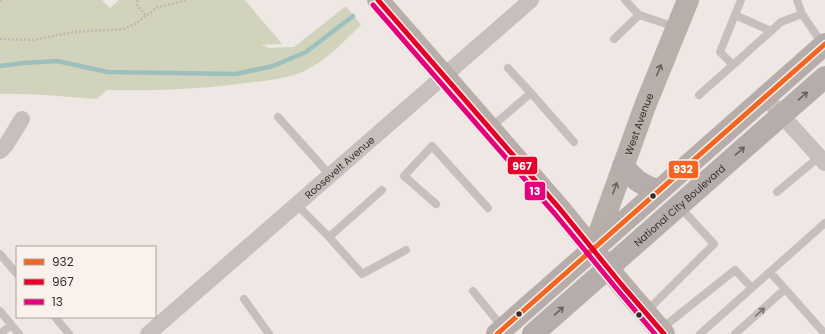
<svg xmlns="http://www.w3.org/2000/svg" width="825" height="334" viewBox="0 0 825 334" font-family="Poppins,sans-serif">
<rect width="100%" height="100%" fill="#eee7e3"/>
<!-- green -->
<path fill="#d2d3bc" d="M 0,0 L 102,0 L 110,8 L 119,0 L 245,0 L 282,44 L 261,45 L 269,48 L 294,47 L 346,6 L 361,25 C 345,40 329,58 310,68 C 292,78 273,80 254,82 C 205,89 156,91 107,90 L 97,99 C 65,97 32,93 0,94 Z"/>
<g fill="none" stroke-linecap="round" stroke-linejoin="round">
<!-- stream -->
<path stroke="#9ec0bc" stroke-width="4.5" d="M 0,66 L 23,63 L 57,61 L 108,72 L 236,74 L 273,66 L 306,52 L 353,16"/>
<!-- path -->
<path stroke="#c0b7b3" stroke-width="2.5" stroke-dasharray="2 2" stroke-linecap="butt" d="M 137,0 L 137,5 L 146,16
M 0,1 L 2,0
M 0,39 L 33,40 L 74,32 L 124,29 L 135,24 L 158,7 L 187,0"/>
<!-- lane -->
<path stroke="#c7bfbb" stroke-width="8" d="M 625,0 L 639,15 L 676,27
M 797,0 L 802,14 L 823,45
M 735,15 L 771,31
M 614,39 L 639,15
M 733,65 L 781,22 L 802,14
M 508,68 L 531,93
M 699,95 L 733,65 L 720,52 L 741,0
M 278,117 L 330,175
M 490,128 L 531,93 L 574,142
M 777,192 L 819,157
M 296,204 L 329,237 L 382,190
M 436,204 L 404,176 L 432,146 L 488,208
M 329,237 L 362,274 L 406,250
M 0,254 L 17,274
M 770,272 L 825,334
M 473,291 L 503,328
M 244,299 L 269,334
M 0,311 L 19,334
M 646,312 L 714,244 L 679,206
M 55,317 L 69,334
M 661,329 L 735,270 L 752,288
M 0,334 L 11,325
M 700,334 L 825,223
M 735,334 L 785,289"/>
<!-- street -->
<g stroke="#c7bfbb" stroke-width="16">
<path d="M 765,97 L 825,163"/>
<path d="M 0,151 L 6,145 L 22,119"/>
<path id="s1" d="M 148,334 L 531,0"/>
</g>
<!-- secondary -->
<g stroke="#b8afab" stroke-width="22">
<path d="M 378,0 L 560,209 L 621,284 L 664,334"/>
<path id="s2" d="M 593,250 L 645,106 L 688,0"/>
</g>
<!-- primary -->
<g stroke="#b6adaa" stroke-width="22">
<path d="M 623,166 C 636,181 640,184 659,191"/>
<path d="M 497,334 L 825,44"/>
<path id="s3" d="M 533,334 L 825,77"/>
</g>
<defs>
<path id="bus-1" d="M 497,334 L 825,44"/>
<path id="bus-2" d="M 378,0 L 560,209 L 621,284 L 664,334"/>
<path id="bus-3" d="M 373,5 L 555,214 L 616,288 L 655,334"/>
</defs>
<!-- bus-1 casing -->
<use href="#bus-1" stroke="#faf1ea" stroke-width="8"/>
<!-- bus-2 casing -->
<use href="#bus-2" stroke="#faf1ea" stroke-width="8"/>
<!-- bus-3 casing -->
<use href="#bus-3" stroke="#faf1ea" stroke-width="8"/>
<!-- bus-1 -->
<use href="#bus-1" stroke="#f26522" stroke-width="5"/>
<!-- bus-2 -->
<use href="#bus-2" stroke="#e4002b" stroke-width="5"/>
<!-- bus-3 -->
<use href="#bus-3" stroke="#e5007d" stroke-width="5"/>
</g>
<!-- one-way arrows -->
<defs><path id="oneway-shaft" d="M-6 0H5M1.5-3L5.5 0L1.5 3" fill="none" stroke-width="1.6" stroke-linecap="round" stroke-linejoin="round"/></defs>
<g stroke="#6b605d">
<use href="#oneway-shaft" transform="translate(659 70) rotate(-68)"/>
<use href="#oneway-shaft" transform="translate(615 188) rotate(-70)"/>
</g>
<g stroke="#6a605d">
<use href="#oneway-shaft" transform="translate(803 96) rotate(-41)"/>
<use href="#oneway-shaft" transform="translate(740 151) rotate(-41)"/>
<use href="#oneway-shaft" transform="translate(559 311) rotate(-41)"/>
</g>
<use stroke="#786e6b" href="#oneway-shaft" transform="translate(760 312) rotate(-42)"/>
<!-- markers -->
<g fill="#382c29" stroke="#faf1ea" stroke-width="1.5">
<circle cx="653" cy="196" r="3.5"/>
<circle cx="519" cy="314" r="3.5"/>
<circle cx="639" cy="315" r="3.5"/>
</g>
<g text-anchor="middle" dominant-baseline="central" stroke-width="3" stroke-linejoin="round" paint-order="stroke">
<!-- street labels -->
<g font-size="10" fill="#382c29" stroke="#faf1ea">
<text stroke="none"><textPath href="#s2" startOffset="134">West Avenue</textPath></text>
<text stroke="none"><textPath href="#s1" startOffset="254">Roosevelt Avenue</textPath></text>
<text stroke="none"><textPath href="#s3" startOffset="195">National City Boulevard</textPath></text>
</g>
</g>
<g stroke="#faf1ea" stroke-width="1.5">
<rect x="507" y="156" width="31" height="19" rx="4" fill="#e4002b"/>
<rect x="668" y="160" width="31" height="19" rx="4" fill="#f26522"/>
<rect x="524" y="181" width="22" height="20" rx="4" fill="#e5007d"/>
</g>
<g font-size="11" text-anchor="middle" font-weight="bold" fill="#fff">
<text x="522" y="170">967</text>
<text x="683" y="173">932</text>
<text x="535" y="195">13</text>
</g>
<!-- legend -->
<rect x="16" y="246" width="140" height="72" fill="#faf1ea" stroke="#aca29d"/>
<rect x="24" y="259" width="20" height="6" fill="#f26522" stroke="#aca29d"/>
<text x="52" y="266" font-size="12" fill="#382c29">932</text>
<rect x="24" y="279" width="20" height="6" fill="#e4002b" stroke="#aca29d"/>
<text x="52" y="286" font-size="12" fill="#382c29">967</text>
<rect x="24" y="299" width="20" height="6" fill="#e5007d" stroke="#aca29d"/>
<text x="52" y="306" font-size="12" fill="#382c29">13</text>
</svg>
